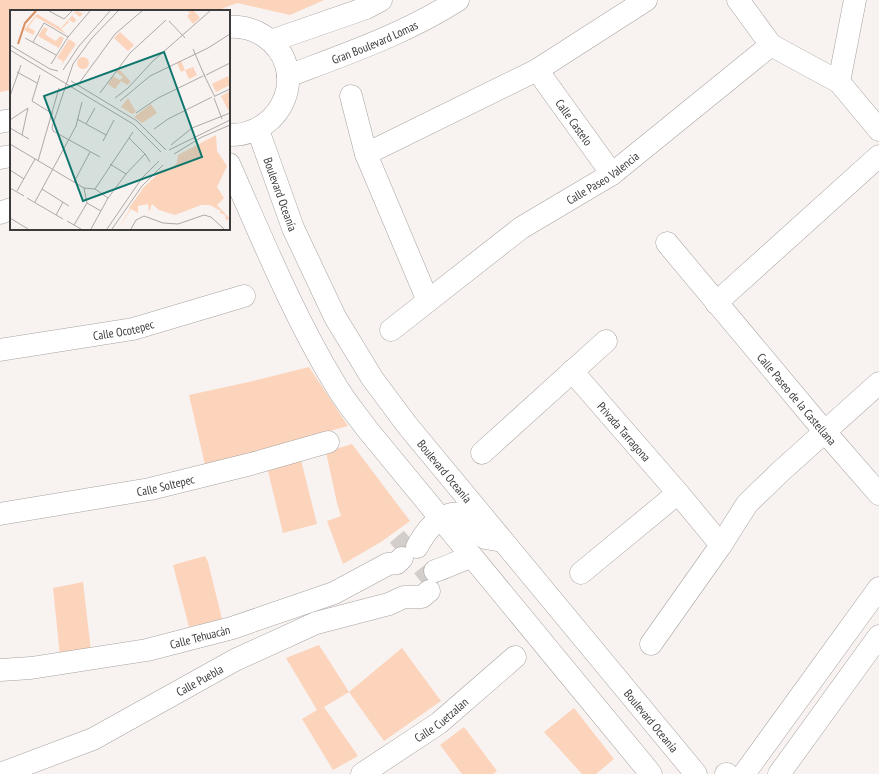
<svg xmlns="http://www.w3.org/2000/svg" width="879" height="774" viewBox="0 0 879 774" font-family="'PT Sans Narrow',sans-serif">
<rect width="100%" height="100%" fill="#f8f3f0"/>
<!-- green -->
<path fill="#fcd3bb" d="M 0,0 L 324,0 L 290,15 L 237,3 L 216,11 L 11,11 L 11,90 L 0,92 Z
M 309,367 L 348,426 L 205,465 L 189,395 L 249,382 Z
M 352,444 L 410,521 L 381,542 L 343,564 L 327,521 L 341,516 L 337,503 L 326,452 Z
M 301,460 L 317,524 L 283,533 L 268,471 Z
M 205,556 L 208,562 L 222,619 L 189,627 L 173,565 Z
M 83,582 L 91,651 L 60,656 L 53,588 Z
M 319,645 L 349,692 L 402,648 L 441,701 L 384,741 L 349,692 L 324,707 L 358,756 L 333,770 L 302,719 L 317,710 L 286,658 Z
M 574,708 L 614,759 L 596,774 L 582,774 L 544,732 Z
M 464,727 L 497,771 L 493,774 L 462,774 L 440,745 Z"/>
<g fill="none" stroke-linecap="round" stroke-linejoin="round">
<!-- minor-tunnel -->
<path stroke="#d3cecc" stroke-width="22" stroke-dasharray="22 11" stroke-linecap="butt" d="M 397,551 L 411,539
M 421,582 L 435,571"/>
<defs>
<g id="minor">
<path d="M 738,0 L 771,45 L 839,82 L 879,130"/>
<path id="s1" d="M 537,70 L 612,174"/>
<path d="M 839,82 L 855,0"/>
<path d="M 351,96 L 366,154 L 537,70 L 646,0"/>
<path d="M 366,154 L 428,301"/>
<path d="M 0,213 L 11,209"/>
<path id="s2" d="M 667,243 L 825,432 L 879,494"/>
<path d="M 716,303 L 879,156"/>
<path id="s3" d="M 391,330 L 521,228 L 612,174 L 771,45"/>
<path id="s4" d="M 0,350 L 133,329 L 244,296"/>
<path id="s5" d="M 572,371 L 678,493 L 721,545"/>
<path d="M 482,453 L 606,341"/>
<path id="s6" d="M 0,514 L 150,489 L 251,464 L 328,442"/>
<path d="M 417,547 C 424,534 436,517 452,514 C 455,513 459,514 462,514 L 485,538 L 503,541"/>
<path d="M 435,571 C 448,567 460,560 472,557"/>
<path d="M 581,573 L 678,493"/>
<path d="M 651,644 L 721,545 L 747,504 L 780,472 L 879,383"/>
<path id="s7" d="M 0,670 L 31,668 L 147,650 L 232,628 L 334,593 L 388,564 L 397,563 L 402,558"/>
<path id="s8" d="M 0,774 L 93,739 L 235,660 L 316,623 L 389,604 L 404,597 L 422,597 L 429,591"/>
<path id="s9" d="M 362,774 L 439,723 L 515,657"/>
<path d="M 744,774 L 879,588"/>
<path d="M 779,774 L 879,636"/>
</g>
<g id="tertiary">
<path id="s10" d="M 258,130 L 293,228 L 335,317 L 372,378 L 407,425 L 696,774"/>
<path d="M 229,164 C 262,238 293,315 335,384 C 344,400 356,414 367,429 L 651,774"/>
<path d="M 726,774 L 727,774"/>
</g>
<g id="secondary">
<path d="M 229,27 C 242,26 253,29 264,36 C 311,68 284,136 229,135"/>
<path d="M 271,41 L 366,8 L 381,0"/>
<path id="s11" d="M 288,76 C 346,54 405,34 458,0"/>
<path d="M 0,122 L 11,120"/>
<path d="M 0,158 L 11,156"/>
</g>
</defs>
<!-- minor casing -->
<use href="#minor" stroke="#a7a3a0" stroke-width="23"/>
<!-- tertiary casing -->
<use href="#tertiary" stroke="#a7a3a0" stroke-width="23"/>
<!-- secondary casing -->
<use href="#secondary" stroke="#a7a3a0" stroke-width="23"/>
<!-- minor -->
<use href="#minor" stroke="#fff" stroke-width="22"/>
<!-- tertiary -->
<use href="#tertiary" stroke="#fff" stroke-width="22"/>
<!-- secondary -->
<use href="#secondary" stroke="#fff" stroke-width="22"/>
</g>
<g text-anchor="middle" dominant-baseline="central" stroke-width="3" stroke-linejoin="round" paint-order="stroke">
<!-- street labels -->
<g font-size="12" fill="#3d3b3a" stroke="#fff">
<text stroke="none"><textPath href="#s11" startOffset="93">Gran Boulevard Lomas</textPath></text>
<text stroke="none"><textPath href="#s1" startOffset="64">Calle Castelo</textPath></text>
<text stroke="none"><textPath href="#s3" startOffset="261">Calle Paseo Valencia</textPath></text>
<text stroke="none"><textPath href="#s10" startOffset="68">Boulevard Oceanía</textPath></text>
<text stroke="none"><textPath href="#s4" startOffset="125">Calle Ocotepec</textPath></text>
<text stroke="none"><textPath href="#s2" startOffset="203">Calle Paseo de la Castellana</textPath></text>
<text stroke="none"><textPath href="#s5" startOffset="80">Privada Tarragona</textPath></text>
<text stroke="none"><textPath href="#s10" startOffset="392">Boulevard Oceanía</textPath></text>
<text stroke="none"><textPath href="#s6" startOffset="168">Calle Soltepec</textPath></text>
<text stroke="none"><textPath href="#s7" startOffset="203">Calle Tehuacán</textPath></text>
<text stroke="none"><textPath href="#s8" startOffset="221">Calle Puebla</textPath></text>
<text stroke="none"><textPath href="#s9" startOffset="96">Calle Cuetzalan</textPath></text>
<text stroke="none"><textPath href="#s10" startOffset="716">Boulevard Oceanía</textPath></text>
</g>
</g>
<!-- overview -->
<g transform="translate(10 10)">
<rect width="220" height="220" fill="#f8f3f0"/>
<path d="M 66,1 L 73,3 L 70,7 L 65,3 L 62,5 L 66,10 L 64,13 L 58,9 L 59,12 L 51,19 L 56,24 L 26,7 L 18,17 L 25,21 L 23,25 L 14,20 L 27,4 L 51,18 ZM 178,1 L 184,1 L 190,8 L 183,14 L 177,6 L 180,3 ZM 34,17 L 38,19 L 35,24 L 42,29 L 46,31 L 50,26 L 54,28 L 49,38 L 28,26 ZM 110,22 L 124,35 L 118,41 L 104,28 ZM 59,29 L 66,34 L 51,56 L 53,51 L 47,48 ZM67 53a6 6 0 1 1 12 0a6 6 0 1 1-12 0ZM 171,51 L 175,60 L 183,57 L 187,65 L 179,69 L 175,60 L 171,62 L 167,53 ZM 109,59 L 121,72 L 117,75 L 111,71 L 105,79 L 98,74 L 103,66 L 110,70 L 113,67 L 106,62 ZM 218,66 L 220,75 L 206,82 L 202,74 ZM 220,81 L 220,99 L 218,100 L 211,86 ZM 118,88 L 126,102 L 122,104 L 111,97 ZM 141,94 L 147,103 L 132,113 L 124,107 ZM 206,125 L 207,141 L 217,156 L 207,177 L 214,188 L 207,195 L 220,209 L 216,210 L 215,205 L 210,203 L 211,201 L 200,195 L 191,195 L 165,205 L 149,200 L 142,194 L 139,202 L 138,194 L 128,196 L 128,203 L 121,199 L 108,219 L 120,199 L 119,198 L 134,177 L 152,160 L 160,159 L 167,153 L 168,145 Z" fill="#fcd3bb"/>
<path fill="none" stroke="#d88f61" stroke-width="2" d="M 8,34 L 15,13 L 26,1"/>
<path fill="none" stroke="#ada9a7" stroke-width="1" d="M 39,1 L 54,9 L 62,1M 159,11 L 175,28M 15,28 L 46,45M 23,32 L 34,13 L 58,27M 0,35 L 40,59 L 48,61M 183,39 L 195,67 L 194,64M 0,40 L 123,114 L 151,142M 41,54 L 58,27 L 80,1M 53,60 L 69,36 L 100,1M 7,62 L 27,73M 30,65 L 22,91 L 43,104M 196,65 L 220,53M 195,67 L 205,87M 61,71 L 127,111 L 156,140M 70,72 L 105,24 L 132,1M 90,83 L 120,43 L 156,10M 0,86 L 11,55M 205,86 L 220,79M 105,88 L 118,78 L 143,51 L 200,1M 204,88 L 212,109M 110,91 L 140,66 L 198,38 L 220,24M 126,103 L 148,88 L 193,66M 67,109 L 96,125M 0,110 L 18,98 L 12,125M 76,114 L 85,98M 0,118 L 19,129M 144,119 L 158,109 L 202,87M 119,128 L 135,144M 93,131 L 104,110M 0,134 L 74,178 L 85,179 L 98,188M 161,135 L 182,118 L 220,103M 159,140 L 220,110M 164,144 L 192,127 L 220,115M 90,147 L 43,121 L 42,117 L 63,54 L 82,28 L 108,1M 28,151 L 49,78M 100,154 L 116,164M 0,160 L 14,169M 64,172 L 80,142M 0,178 L 14,186M 32,179 L 59,196M 85,179 L 123,122M 7,181 L 25,149M 17,188 L 53,209M 25,192 L 66,116 L 72,92M 77,193 L 91,201M 46,205 L 53,192M 0,208 L 18,219M 57,211 L 71,219M 64,215 L 77,193 L 74,178M 81,219 L 98,188 L 116,164 L 135,144 L 140,152M 97,219 L 132,168 L 149,151M 102,219 L 132,176 L 153,155M 121,219 L 126,210 L 134,206 L 153,213 L 168,214 L 194,205 L 201,207 L 214,219"/>
<path fill="#0f766e" fill-opacity="0.15" stroke="#0f766e" stroke-width="2" d="M 154,42 L 192,147 L 73,191 L 34,86 Z"/>
<rect width="220" height="220" fill="none" stroke="#3d3b3a" stroke-width="2"/>
</g>
</svg>
